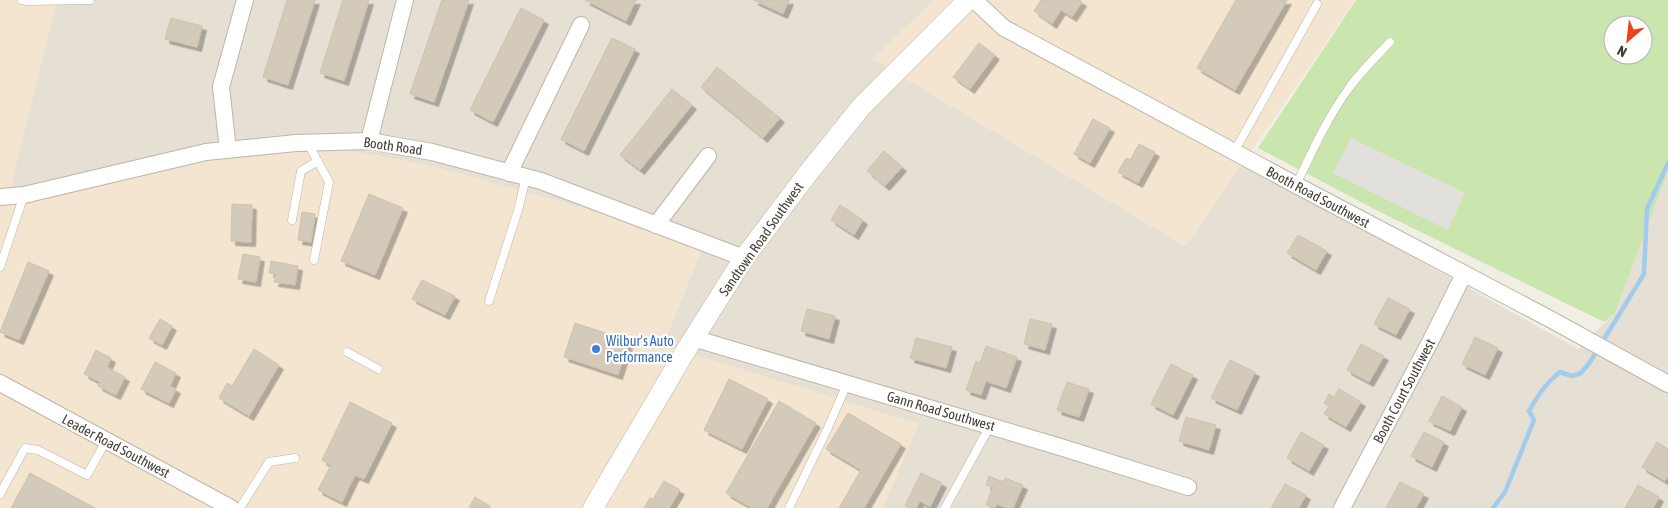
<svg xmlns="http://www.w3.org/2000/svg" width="1668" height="508" viewBox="0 0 1668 508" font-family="'Asap Condensed',sans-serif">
<defs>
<filter id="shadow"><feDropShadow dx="4.5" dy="4.5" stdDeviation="0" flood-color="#0004"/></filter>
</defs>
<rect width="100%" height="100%" fill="#f1eee4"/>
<!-- residential -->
<path fill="#e5e0d3" d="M 57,0 L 934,0 L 873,59 L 1185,246 L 1243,162 L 1578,349 L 1615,313 L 1668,171 L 1668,508 L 883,508 L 918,424 L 663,345 L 705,242 L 436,167 L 300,141 L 209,161 L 9,193 Z"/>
<!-- commercial -->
<path fill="#f3e5d0" d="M 0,0 L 57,0 L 9,193 L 209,161 L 300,141 L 436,167 L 705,242 L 663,345 L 919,424 L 883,508 L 0,508 Z
M 934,0 L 1355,0 L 1186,246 L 873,59 Z"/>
<!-- green -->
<path fill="#cbe5ae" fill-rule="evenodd" d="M 1356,0 L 1668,0 L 1668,171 L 1615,313 L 1604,322 L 1380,212 L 1258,148 ZM 1613,25 L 1643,25 L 1643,55 L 1613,55 Z"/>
<!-- parking -->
<path fill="#e2e0dd" d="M 1351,138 L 1465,193 L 1448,230 L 1333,173 Z"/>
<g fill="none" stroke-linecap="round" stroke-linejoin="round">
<!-- stream -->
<path stroke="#a2cced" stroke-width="4.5" d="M 1493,508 L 1505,492 L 1534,420 L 1529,411 C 1538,395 1546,383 1560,372 L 1572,376 L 1581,373 L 1590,362 L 1644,274 L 1647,209 L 1668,163"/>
</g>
<!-- building -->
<path fill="#d3caba" stroke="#cdc2ae" filter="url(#shadow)" d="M 287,0 L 315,0 L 288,85 L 263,77 Z
M 343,0 L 369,0 L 344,81 L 320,73 Z
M 442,0 L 469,0 L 434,102 L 410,94 Z
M 585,0 L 636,0 L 626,21 Z
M 753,0 L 789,0 L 783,14 Z
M 1041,0 L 1080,0 L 1082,2 L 1072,17 L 1061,10 L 1052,24 L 1034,11 Z
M 1236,0 L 1287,0 L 1235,90 L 1197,68 Z
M 521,8 L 544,20 L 493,122 L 470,110 Z
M 171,18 L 202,26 L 197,47 L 165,39 Z
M 612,38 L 635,49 L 584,151 L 561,139 Z
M 979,43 L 995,55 L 970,89 L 953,77 Z
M 717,67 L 780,118 L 763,138 L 701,87 Z
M 672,89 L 692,105 L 640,170 L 620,155 Z
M 1093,119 L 1110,128 L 1090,163 L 1074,154 Z
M 1139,144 L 1155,152 L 1138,183 L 1118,172 L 1126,158 L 1130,160 Z
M 884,151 L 902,167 L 885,186 L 867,171 Z
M 369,194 L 403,208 L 375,275 L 341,261 Z
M 232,204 L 252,205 L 251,242 L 231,241 Z
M 840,205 L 863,220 L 854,235 L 831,220 Z
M 302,212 L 315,214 L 311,242 L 298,240 Z
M 1298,235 L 1327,251 L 1316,270 L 1287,253 Z
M 243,254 L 260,257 L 256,282 L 238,279 Z
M 271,261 L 298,266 L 295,285 L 274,282 L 276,274 L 269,273 Z
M 28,262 L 49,271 L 19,340 L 0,332 Z
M 422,280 L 455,296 L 445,315 L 412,299 Z
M 1388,298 L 1410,309 L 1396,335 L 1374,324 Z
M 807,309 L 835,316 L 829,339 L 801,331 Z
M 160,319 L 172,326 L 162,345 L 149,338 Z
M 1030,319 L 1052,324 L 1045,350 L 1024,344 Z
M 575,323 L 629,341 L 618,375 L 564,357 Z
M 1475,337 L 1498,348 L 1485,375 L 1462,364 Z
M 916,338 L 952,347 L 946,368 L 910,358 Z
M 1361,344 L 1384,356 L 1369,382 L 1347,370 Z
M 986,346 L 1017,357 L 1006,388 L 986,381 L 981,395 L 966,390 L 976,361 L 980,363 Z
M 254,349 L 279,365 L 249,416 L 219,398 L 227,383 L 232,386 Z
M 96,350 L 111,358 L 107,367 L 125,377 L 116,395 L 98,386 L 100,382 L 84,374 Z
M 1230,360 L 1255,372 L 1237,410 L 1211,398 Z
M 155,362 L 176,373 L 170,386 L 176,389 L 169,403 L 141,389 Z
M 1171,364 L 1193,375 L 1173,415 L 1151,404 Z
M 729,379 L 768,399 L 742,449 L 704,430 Z
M 1067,382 L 1089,389 L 1079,417 L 1057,410 Z
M 1339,389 L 1361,402 L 1346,427 L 1324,414 L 1329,406 L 1324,403 L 1329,394 L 1334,397 Z
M 1442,396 L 1462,407 L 1450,431 L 1429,421 Z
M 779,401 L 816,423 L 767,508 L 752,508 L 726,493 Z
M 350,402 L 392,423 L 364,479 L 355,475 L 342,502 L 318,490 L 331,465 L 322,460 Z
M 848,413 L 901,444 L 864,508 L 839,508 L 861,470 L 826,449 Z
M 1186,417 L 1216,425 L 1209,450 L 1179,441 Z
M 1301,432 L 1324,445 L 1309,471 L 1287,458 Z
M 1424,432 L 1444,442 L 1432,467 L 1411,456 Z
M 1657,442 L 1668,449 L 1668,476 L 1665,481 L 1642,467 Z
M 30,473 L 95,508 L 11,508 Z
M 921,473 L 942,483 L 930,507 L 920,501 L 916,508 L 910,508 L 905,506 Z
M 989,476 L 1003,482 L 1005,478 L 1023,485 L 1013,508 L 1007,508 L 997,504 L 995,508 L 986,505 L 993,487 L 986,485 Z
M 664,481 L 680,490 L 669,508 L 644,508 L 650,498 L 653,499 Z
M 1400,482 L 1424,494 L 1416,508 L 1386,508 Z
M 1285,484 L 1306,495 L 1299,508 L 1271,508 Z
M 1638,485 L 1659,497 L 1653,508 L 1625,508 Z
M 475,497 L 490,506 L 489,508 L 469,508 Z"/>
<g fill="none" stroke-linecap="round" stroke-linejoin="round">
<defs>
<path id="service" d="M 22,0 L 27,1 L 90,0
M 307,142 L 329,182 L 314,260
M 1234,152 L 1317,4
M 1296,185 C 1312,152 1327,118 1349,88 C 1361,71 1376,57 1390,42
M 292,220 L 301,171 L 318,161
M 0,267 L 24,195
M 489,301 L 519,207 L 526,177
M 347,352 L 378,369
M 0,494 L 25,448 L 38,450 L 87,475 L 106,441
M 240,508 L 269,462 L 295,458
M 789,508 L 826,432 L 847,384
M 945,508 L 990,426"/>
<path id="minor" d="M 974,0 L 1004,28 L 1296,185 L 1550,319 L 1668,384
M 369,141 L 405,0
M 228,150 L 221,87 L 245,0
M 509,173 L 581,25
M 0,197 L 24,195 L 206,152 L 296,143 L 369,141 L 432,152 L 541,181 L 744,258
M 656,225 L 708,156
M 693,338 L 1057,446 L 1188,487
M 0,383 L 231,508
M 1342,508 L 1430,342 L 1464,274"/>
<path id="tertiary" d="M 593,508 L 683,355 L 744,258 L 809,172 L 861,107 L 968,0"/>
</defs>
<!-- service casing -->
<use href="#service" stroke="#bcb6a8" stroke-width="9"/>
<!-- minor casing -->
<use href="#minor" stroke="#bcb6a8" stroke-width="18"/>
<!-- tertiary casing -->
<use href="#tertiary" stroke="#bcb6a8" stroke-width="21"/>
<!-- service -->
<use href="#service" stroke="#fff" stroke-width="8"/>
<!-- minor -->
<use href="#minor" stroke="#fff" stroke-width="16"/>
<!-- tertiary -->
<use href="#tertiary" stroke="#fff" stroke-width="20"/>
</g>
<!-- markers -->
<circle fill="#3f7fe0" stroke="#fff" stroke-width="2" cx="596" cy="349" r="5"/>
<g text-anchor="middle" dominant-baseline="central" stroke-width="4.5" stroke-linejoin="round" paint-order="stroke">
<!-- street labels -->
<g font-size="14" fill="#433e35" stroke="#fff">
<text transform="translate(393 146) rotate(8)">Booth Road</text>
<text transform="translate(1318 197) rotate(28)">Booth Road Southwest</text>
<text transform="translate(761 239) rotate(-55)">Sandtown Road Southwest</text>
<text transform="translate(1404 391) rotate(-62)">Booth Court Southwest</text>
<text transform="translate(941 411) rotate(16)">Gann Road Southwest</text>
<text transform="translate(116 446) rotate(28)">Leader Road Southwest</text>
</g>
<!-- shop labels -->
<g font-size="14" fill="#366cbe" stroke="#fff" text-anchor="start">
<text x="606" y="341">Wilbur's Auto<tspan x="606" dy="16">Performance</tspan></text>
</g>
</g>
<!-- north arrow -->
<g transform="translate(1628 40) rotate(208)"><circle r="24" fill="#ffffff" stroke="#b4b2ae"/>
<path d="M0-4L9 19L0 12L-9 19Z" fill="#f1411c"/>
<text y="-8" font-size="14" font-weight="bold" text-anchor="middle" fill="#433e35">N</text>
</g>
</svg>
